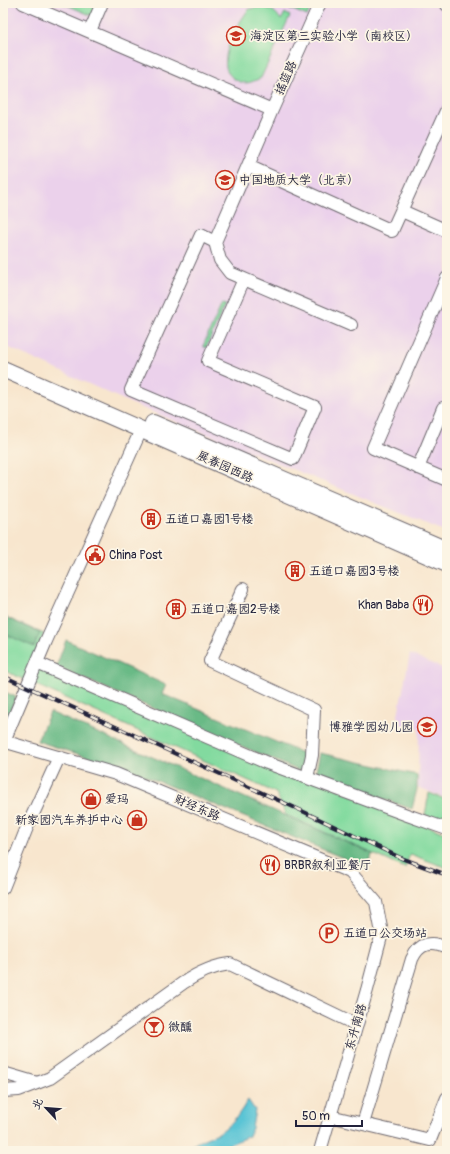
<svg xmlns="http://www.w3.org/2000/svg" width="450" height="1154" viewBox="0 0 450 1154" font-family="Pangolin,'LXGW WenKai TC',sans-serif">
<rect width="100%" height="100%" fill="#fcf5e5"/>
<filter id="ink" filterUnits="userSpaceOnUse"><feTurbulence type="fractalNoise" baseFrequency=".025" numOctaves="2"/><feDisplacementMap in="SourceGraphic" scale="8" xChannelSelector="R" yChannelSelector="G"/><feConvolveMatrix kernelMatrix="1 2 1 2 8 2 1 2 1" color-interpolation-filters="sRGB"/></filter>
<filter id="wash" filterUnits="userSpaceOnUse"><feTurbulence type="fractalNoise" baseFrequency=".012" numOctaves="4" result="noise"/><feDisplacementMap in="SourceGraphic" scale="16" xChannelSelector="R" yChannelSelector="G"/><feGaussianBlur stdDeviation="0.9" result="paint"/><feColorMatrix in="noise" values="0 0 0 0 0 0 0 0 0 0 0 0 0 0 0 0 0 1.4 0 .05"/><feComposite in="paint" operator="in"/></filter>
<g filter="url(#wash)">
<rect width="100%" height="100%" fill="#f8e6ce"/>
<!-- built -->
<path fill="#ebd1eb" d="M 15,3 L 447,3 L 447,532 L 135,405 L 3,345 L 3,15 L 7,7 Z
M 410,654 L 447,670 L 447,799 L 418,787 L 419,729 L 396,725 Z"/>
<!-- green -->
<path fill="#82da9f" stroke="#527e6d" d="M 62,3 L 102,3 L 95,17 Z
M 277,3 L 313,3 L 307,16 Z
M 260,7 C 270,7 276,12 281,20 L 285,13 L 290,16 L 261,78 C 249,83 245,86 233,78 C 213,64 238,23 249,9 Z
M 222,304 L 225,305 L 206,348 L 203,346 Z
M 3,616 L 44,634 L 32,663 L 447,834 L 447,868 L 410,854 L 405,868 L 286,815 L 276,793 L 3,670 Z
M 429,793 L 447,800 L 447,822 L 425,815 Z"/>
<!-- forest -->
<path fill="#69ba86" stroke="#466e60" d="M 3,616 L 40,633 L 34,647 L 3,633 Z
M 66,640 L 166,685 L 162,694 L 307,755 L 302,772 L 56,667 Z
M 3,691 L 16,697 L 10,712 L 3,722 Z
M 50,712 L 373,854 L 365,867 L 138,773 L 37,741 Z
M 320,753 L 417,775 L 417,789 L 412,809 L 315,775 Z"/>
<!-- water -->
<path fill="#5ac4d5" stroke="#3e7388" d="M 248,1100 L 255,1110 L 252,1128 L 249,1136 L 228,1145 L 218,1151 L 186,1151 C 196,1139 212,1138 224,1129 C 235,1121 241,1111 248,1100 Z"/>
</g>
<g filter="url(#ink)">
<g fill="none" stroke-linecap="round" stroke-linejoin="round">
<defs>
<path id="minor" d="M 23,3 L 272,110
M 320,3 L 272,110 L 215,242 L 220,260 L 230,273 L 351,325
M 447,5 L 447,4
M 90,31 L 102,3
M 248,166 L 392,231 L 447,109
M 402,211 L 447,231
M 215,242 L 201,235 L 131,390 L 293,459 L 315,407 L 208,361 L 244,279
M 447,278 L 373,448 L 447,480
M 418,468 L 443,408 L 447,409
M 243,589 L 210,661 L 314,710 L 312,755 L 307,778
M 37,663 L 267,763 L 407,815 L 447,829
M 3,741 L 116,774 L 350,872 L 376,902 L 382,933 L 367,990 L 320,1151
M 4,741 L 46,641 L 141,430
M 3,888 L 28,825 L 59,757
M 3,1073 L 37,1083
M 3,1091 L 19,1090 L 50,1078 L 183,983 C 198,973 212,966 230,964 L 357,1025
M 330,1116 L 430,1140 L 447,1098
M 363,1124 L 412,959 C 420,942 431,941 447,948"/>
<path id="major" d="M 3,369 L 447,564
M 153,423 L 447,550"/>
</defs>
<!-- minor casing -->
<use href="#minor" stroke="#6d676e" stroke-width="14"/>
<!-- major casing -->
<use href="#major" stroke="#6d676e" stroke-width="18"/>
<!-- minor -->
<use href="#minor" stroke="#fff" stroke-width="12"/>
<!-- major -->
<use href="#major" stroke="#fff" stroke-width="16"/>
<defs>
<path id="rail" d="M 3,676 L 300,810 L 401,858 L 447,875"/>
</defs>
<!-- rail casing -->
<use href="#rail" stroke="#22223b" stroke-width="4"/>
<!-- rail -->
<use href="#rail" stroke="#fcf5e5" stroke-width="2.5" stroke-dasharray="8" stroke-linecap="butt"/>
</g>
</g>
<!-- icons -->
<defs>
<symbol id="school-ring" viewBox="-11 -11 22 22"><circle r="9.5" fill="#fcf5e5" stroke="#c8321e" stroke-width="1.5"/><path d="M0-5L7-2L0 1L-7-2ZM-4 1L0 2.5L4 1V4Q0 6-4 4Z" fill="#c8321e"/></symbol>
<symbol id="university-ring" viewBox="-11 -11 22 22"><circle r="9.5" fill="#fcf5e5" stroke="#c8321e" stroke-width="1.5"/><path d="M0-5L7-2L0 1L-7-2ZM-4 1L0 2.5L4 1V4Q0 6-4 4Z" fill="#c8321e"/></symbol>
<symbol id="building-ring" viewBox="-11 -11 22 22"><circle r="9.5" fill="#fcf5e5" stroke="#c8321e" stroke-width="1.5"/><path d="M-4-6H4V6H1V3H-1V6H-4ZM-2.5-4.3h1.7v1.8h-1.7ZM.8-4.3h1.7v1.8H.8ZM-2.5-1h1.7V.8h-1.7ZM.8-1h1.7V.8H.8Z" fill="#c8321e"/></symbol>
<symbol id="civic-ring" viewBox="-11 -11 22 22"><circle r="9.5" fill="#fcf5e5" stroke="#c8321e" stroke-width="1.5"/><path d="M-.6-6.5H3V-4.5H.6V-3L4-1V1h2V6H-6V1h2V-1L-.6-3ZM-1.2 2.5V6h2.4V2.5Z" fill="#c8321e"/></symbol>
<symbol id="restaurant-ring" viewBox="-11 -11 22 22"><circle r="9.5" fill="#fcf5e5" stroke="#c8321e" stroke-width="1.5"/><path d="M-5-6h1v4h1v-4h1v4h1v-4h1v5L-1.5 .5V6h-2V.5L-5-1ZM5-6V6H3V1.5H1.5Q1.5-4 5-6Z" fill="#c8321e"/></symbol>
<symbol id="shop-ring" viewBox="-11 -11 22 22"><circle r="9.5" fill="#fcf5e5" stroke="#c8321e" stroke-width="1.5"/><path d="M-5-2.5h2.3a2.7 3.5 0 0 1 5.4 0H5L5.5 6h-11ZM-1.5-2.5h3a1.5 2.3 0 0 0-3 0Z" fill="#c8321e"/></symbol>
<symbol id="parking-ring" viewBox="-11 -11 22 22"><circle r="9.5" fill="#fcf5e5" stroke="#c8321e" stroke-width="1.5"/><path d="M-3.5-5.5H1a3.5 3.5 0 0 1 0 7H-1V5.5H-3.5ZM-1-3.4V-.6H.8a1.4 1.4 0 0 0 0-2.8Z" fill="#c8321e"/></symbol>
<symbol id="bar-ring" viewBox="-11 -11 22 22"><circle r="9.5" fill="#fcf5e5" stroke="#c8321e" stroke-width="1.5"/><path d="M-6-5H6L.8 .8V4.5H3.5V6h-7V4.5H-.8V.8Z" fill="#c8321e"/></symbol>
</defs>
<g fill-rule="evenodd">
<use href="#school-ring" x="225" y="25" width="22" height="22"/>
<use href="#university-ring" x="214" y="169" width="22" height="22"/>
<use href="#building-ring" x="140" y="508" width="22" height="22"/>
<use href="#civic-ring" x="84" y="544" width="22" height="22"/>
<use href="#building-ring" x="284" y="560" width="22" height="22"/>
<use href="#restaurant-ring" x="412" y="594" width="22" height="22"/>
<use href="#building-ring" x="165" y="598" width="22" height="22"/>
<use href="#school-ring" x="416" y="716" width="22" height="22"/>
<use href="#shop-ring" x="80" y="788" width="22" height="22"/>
<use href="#shop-ring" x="126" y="809" width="22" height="22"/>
<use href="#restaurant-ring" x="259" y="854" width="22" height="22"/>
<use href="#parking-ring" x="318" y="922" width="22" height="22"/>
<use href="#bar-ring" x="143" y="1016" width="22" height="22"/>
</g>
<g text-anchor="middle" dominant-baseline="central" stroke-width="3.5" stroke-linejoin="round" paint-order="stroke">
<!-- poi labels -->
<g font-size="12" fill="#22223b" stroke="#fcf5e5" text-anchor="start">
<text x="250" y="36">海淀区第三实验小学（南校区）</text>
<text x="239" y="180">中国地质大学（北京）</text>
<text x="165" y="519">五道口嘉园1号楼</text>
<text x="109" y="555">China Post</text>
<text x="309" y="571">五道口嘉园3号楼</text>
<text x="409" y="605" text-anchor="end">Khan Baba</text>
<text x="190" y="609">五道口嘉园2号楼</text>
<text x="413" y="727" text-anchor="end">博雅学园幼儿园</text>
<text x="105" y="799">爱玛</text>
<text x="123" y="820" text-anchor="end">新家园汽车养护中心</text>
<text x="284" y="865">BRBR叙利亚餐厅</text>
<text x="343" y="933">五道口公交场站</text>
<text x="168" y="1027">微醺</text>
</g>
<!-- street labels -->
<g font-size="12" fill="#22223b" stroke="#fcf5e5">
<text transform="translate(286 78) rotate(-66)">摇篮路</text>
<text transform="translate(225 467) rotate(24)">展春园西路</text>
<text transform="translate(197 808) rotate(23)">财经东路</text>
<text transform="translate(356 1027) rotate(-74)">东升南路</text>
</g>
</g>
<!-- margin -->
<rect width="450" height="1154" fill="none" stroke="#fcf5e5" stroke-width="16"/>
<!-- north arrow -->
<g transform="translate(46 1108) rotate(296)" stroke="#fcf5e5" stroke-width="3" paint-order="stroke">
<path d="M0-3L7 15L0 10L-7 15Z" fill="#22223b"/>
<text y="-6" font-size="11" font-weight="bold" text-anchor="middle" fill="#22223b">北</text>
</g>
<!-- scale -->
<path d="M296 1120v6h66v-6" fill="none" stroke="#22223b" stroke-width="2"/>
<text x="302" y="1120" font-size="12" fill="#22223b" stroke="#fcf5e5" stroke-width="3" paint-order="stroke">50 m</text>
</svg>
